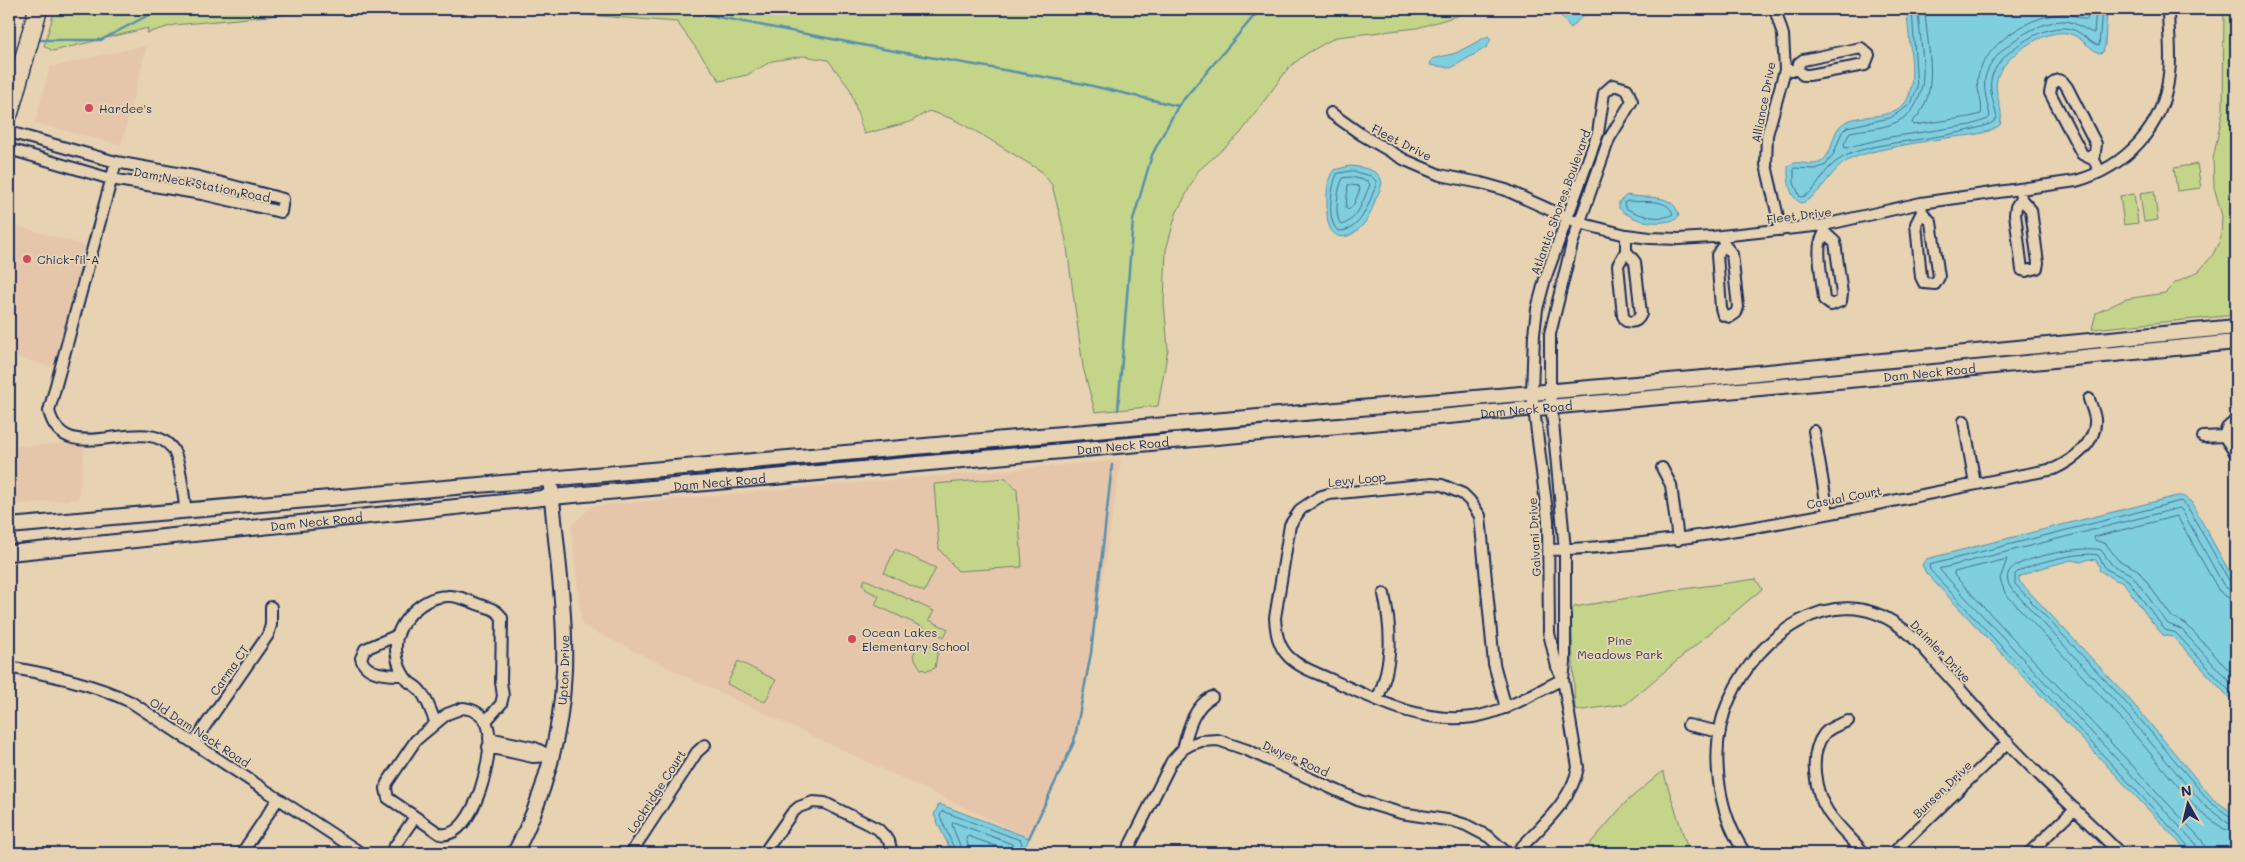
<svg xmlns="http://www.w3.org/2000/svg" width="2245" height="862" viewBox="0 0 2245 862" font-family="Mali,sans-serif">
<rect width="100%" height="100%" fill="#e7d2b1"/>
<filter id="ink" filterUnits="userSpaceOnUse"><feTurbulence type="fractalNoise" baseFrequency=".02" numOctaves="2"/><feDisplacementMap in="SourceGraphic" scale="10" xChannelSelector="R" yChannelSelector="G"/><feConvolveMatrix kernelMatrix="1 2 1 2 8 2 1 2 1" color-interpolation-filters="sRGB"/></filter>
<g filter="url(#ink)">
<!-- built -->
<path fill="#e6c6aa" d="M 147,45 L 121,145 L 35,123 L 50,67 Z
M 9,224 L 91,247 L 55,368 L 9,355 Z
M 85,442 L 78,499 L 9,505 L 9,447 Z
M 1121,460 L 1091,653 L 1074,742 L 1029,838 L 685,676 L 582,625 L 571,526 L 592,506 Z"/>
<!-- green -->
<path fill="#c4d488" stroke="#708273" d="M 55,9 L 402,9 L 374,13 L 322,11 L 174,25 L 147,33 L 148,28 L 53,51 L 44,46 Z
M 537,9 L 1472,9 L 1460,15 L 1417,28 L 1336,37 L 1306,54 L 1289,67 L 1240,134 L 1198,171 L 1176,214 L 1166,250 L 1164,302 L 1168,349 L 1158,406 L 1095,412 L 1083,367 L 1066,240 L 1052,185 L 1041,171 L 984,136 L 953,119 L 929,111 L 910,122 L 864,134 L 850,89 L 828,60 L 804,56 L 772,61 L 747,75 L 720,81 L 677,22 L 561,13 Z
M 2224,9 L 2236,9 L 2236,315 L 2092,329 L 2096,313 L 2126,299 L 2165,293 L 2175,283 L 2199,271 L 2212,256 L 2221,238 L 2222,216 L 2214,187 L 2213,159 L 2223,110 Z
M 2197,164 L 2201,188 L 2177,191 L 2174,168 Z
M 2154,191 L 2158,220 L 2144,222 L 2140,193 Z
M 2134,194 L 2138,223 L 2124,225 L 2120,196 Z
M 1006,478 L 1017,490 L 1022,567 L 958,571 L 939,549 L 934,484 Z
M 895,549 L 936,568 L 924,592 L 884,573 Z
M 865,579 L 934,611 L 929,620 L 948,629 L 944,637 L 875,605 L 879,596 L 865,589 L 866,587 L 862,585 Z
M 1756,579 L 1762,589 L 1626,704 L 1575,711 L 1571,612 L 1574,607 L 1677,590 Z
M 922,643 L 936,646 L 938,649 L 935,668 L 927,671 L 921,669 L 913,656 L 918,644 Z
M 738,661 L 776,680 L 765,702 L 727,684 Z
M 1663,771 L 1689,853 L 1582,853 L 1626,802 Z"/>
<!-- water -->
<path fill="#80cfde" stroke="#588fab" d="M 1542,9 L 1589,9 L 1571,28 L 1558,13 L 1545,11 Z
M 1907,9 L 2107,9 L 2105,45 L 2103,52 L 2099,53 C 2087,47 2081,36 2067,33 C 2044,29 2002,57 1997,79 C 1993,95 2005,109 2000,125 C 1986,135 1970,135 1953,137 C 1928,141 1870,149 1849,160 C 1829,170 1820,198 1801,203 C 1788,196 1788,179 1788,166 C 1798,158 1811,168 1821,162 C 1835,153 1830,131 1844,123 C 1856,115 1875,118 1889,113 C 1895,111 1904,106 1907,100 C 1918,80 1907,33 1907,9 Z
M 1488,36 L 1491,39 L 1487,47 L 1451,68 L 1430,65 L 1432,59 L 1456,53 Z
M 1350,166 C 1360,167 1377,169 1381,179 C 1383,186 1379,192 1376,198 C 1374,203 1372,210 1369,216 C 1354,243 1325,247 1327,207 C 1327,196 1326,179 1334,170 Z
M 1627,195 C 1645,200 1672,191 1679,215 L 1675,220 C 1655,225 1633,222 1619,208 L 1619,202 Z
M 2177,496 L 2183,496 L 2191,502 L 2236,584 L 2236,705 L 2173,637 L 2163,635 L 2148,617 L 2124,583 L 2113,579 L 2099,570 L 2100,567 L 2096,560 L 2089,559 L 2081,562 L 2071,560 L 2034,570 L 2019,577 L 2019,581 L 2125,694 L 2213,799 L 2236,815 L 2236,853 L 2189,853 L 1926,573 L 1922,565 L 1926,559 Z
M 939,804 L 1029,838 L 1023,853 L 952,853 L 934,815 Z"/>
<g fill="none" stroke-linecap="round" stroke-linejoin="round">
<!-- shore -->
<path stroke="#436f91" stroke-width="1" d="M 1912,9 L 1917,88 L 1911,104 L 1890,118 L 1847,127 L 1842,132 L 1834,153 L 1826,165 L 1816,169 L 1794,168 L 1794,183 L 1800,197 C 1813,197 1821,176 1829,168 C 1844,152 1868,148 1888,144 C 1905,141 1993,131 1997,118 C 1995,106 1989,93 1991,80 C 1995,55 2041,25 2066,28 C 2080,29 2088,42 2099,46 L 2102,9
M 1918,9 C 1919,48 1939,106 1892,124 C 1879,129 1864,129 1850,132 L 1844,144 L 1845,148 L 1890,137 L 1971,125 L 1988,119 L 1990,116 C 1988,104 1983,91 1985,78 C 1991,50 2037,20 2065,21 C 2076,22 2084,30 2094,33 L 2096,9
M 1925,9 C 1926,46 1943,94 1912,122 L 1914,125 L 1969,117 L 1981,114 C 1984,102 1975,89 1978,76 C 1986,43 2032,14 2064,14 C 2072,14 2080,18 2087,20 L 2088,9
M 1351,171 L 1371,176 L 1376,181 L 1376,185 C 1369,203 1361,232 1338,231 C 1326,220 1331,188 1337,174 Z
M 1351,177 L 1368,181 L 1370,185 C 1363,199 1359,220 1341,225 C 1334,216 1337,188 1343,178 Z
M 1351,185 L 1358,186 L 1360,189 L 1353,206 L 1348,210 L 1346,208 L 1348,185 Z
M 1628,201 C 1642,203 1668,197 1673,214 C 1663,222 1634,215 1625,207 L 1624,203 Z
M 2236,599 L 2227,597 L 2219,591 L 2177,516 L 2094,537 L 2095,540 L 2106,544 L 2118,560 L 2138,570 L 2172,617 L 2186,624 L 2236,678
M 2236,689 L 2181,629 L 2168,624 L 2132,575 L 2112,565 L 2101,550 C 2086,545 2021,557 2010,570 C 2006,575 2007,583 2011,588 L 2116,702 L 2205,806 L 2228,823 L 2236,825
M 2236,698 L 2176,633 L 2165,630 L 2128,580 L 2106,569 L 2098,555 C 2082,551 2028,563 2015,574 L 2015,584 L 2121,697 L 2210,802 L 2232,818 L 2236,819
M 956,853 L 940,816 L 942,811 L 1020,840 L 1022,843 L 1019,853
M 963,853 L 952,825 L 953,822 L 1012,844 L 1013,853
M 970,853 L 966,838 L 968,836 L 1004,849 L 1005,853
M 2192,853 L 2190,848 L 1930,570 L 1929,565 L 2181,501 L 2187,506 L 2230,582 L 2236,585
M 2198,853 L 2195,843 L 1939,569 L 2179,508 L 2182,510 L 2224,586 L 2230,590 L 2236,591
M 2206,853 L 2205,846 L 2200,838 L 1954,575 L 1954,572 L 2007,559 L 2000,579 L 2005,593 L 2111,707 L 2200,812 L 2224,829 L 2236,832"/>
<!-- stream -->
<path stroke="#588fab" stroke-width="2.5" d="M 636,9 L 666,14 L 698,13 L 883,49 L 1084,84 L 1178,106
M 41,40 L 101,40 L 160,9
M 1118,410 L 1133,220 L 1152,155 L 1178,106 L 1260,9
M 1029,838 L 1074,742 L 1091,653 L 1112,465"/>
<defs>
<path id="street" d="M 1775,9 L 1783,35 L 1785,70 L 1767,135 L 1766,165 L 1781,230
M 1785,70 L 1798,70 L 1803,75 L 1809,75 L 1865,65 L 1869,55 L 1861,48 L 1803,60 L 1799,63 L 1798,70
M 1331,113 L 1362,135 L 1405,160 L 1440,175 L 1481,183 L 1506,190 L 1579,223 L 1626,235 L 1650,238 L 1679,239 L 1712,237 L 1824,225 L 1921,203 L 2076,181 C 2126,167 2164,127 2169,74 C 2172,53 2168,31 2168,9
M 9,132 L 116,162 L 199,177 L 283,199 L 281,212 L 202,194 L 111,179 L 9,149
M 2094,160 L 2082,154 L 2050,93 L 2052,84 L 2058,80 L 2063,82 L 2067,87 L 2096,144 L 2094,160 L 2100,172
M 116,162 L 49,411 C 64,472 143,411 172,448 C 181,460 183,496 186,511
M 2020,190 L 2021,199 L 2031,210 L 2038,263 L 2037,268 L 2026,271 L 2022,270 L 2015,214 L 2016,207 L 2021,199
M 1921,203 L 1922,212 L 1916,224 L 1921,277 L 1924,283 L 1935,284 L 1939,277 L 1931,222 L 1922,212
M 1824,225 C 1826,236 1822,234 1820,244 C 1817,255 1823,286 1824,300 L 1831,305 L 1841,301 L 1842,294 L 1835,242 L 1825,233
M 1723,236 L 1724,244 L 1732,254 L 1738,307 L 1736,313 L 1730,317 L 1723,315 L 1721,308 L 1717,255 L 1724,244
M 1626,251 L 1635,262 L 1641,314 C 1638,321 1633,323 1626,321 L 1623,316 L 1618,265 L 1626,251 L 1626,235
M 1964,421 L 1975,484
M 1814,431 L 1828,513
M 2224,436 L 2236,454
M 2224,436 L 2227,428 L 2236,420
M 2203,437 L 2224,436
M 1662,468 L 1671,485 L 1678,540
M 1550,550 C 1720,543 1887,500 2054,469 C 2073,460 2097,443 2095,419 C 2094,412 2091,405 2089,399
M 398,635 L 365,649 L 361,658 C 365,675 389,675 404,675
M 9,667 C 51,675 92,683 131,702 L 361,853
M 1377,700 C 1393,664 1392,632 1384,594
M 463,708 C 473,709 483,714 487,724 C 497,748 474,841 440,834 L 388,798 L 386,789 L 387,783 L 416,740 L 447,714 Z
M 1506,708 L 1494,664 L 1480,516 L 1470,501 L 1463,494 L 1442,485 L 1432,484 L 1329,494 L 1319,497 L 1301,509 L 1290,525 L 1275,618 C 1276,633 1278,646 1289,657 C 1300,668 1317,673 1332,680 C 1377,700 1421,724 1473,717 C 1505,712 1534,693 1563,679
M 1848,721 C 1840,724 1830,727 1824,734 C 1808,755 1815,792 1828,812 C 1838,827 1853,840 1864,853
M 436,723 C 431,713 428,700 421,692 C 418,687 413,685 409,682 C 401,674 397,661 396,650 C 394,624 421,597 447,596 C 458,595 469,601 480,605 C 489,608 497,609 502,618 L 501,682 L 503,696 L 501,704 L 486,721
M 1688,725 L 1720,732
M 489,738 L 535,748 L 551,756
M 194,742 L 268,635 L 271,625 L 271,607
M 488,747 L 533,757 L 551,756
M 1183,749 C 1188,730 1193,707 1212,697
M 242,853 L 278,799
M 390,853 L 415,817
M 631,853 L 697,752 L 705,745
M 764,853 L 792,813 L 799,807 L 813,802 L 825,803 L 878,829 L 889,841 L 892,853
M 1126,853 L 1172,761 L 1183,749 L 1192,744 L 1201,741 L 1218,740 L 1247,750 L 1360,801 L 1401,813 L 1453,821 L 1466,825 L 1489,837 L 1507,853
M 1516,853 C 1538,829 1573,800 1578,767 L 1563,679 L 1557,667 L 1549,633 L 1548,520 L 1532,393 L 1534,334 L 1537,309 L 1545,279 L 1598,133 L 1604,93 L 1613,85 L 1627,89 L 1632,101 L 1609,139 L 1572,244 L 1550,334 L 1550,391 L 1565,550 L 1565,663 L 1563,679
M 1745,853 C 1716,810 1708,745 1730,698 C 1758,636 1833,578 1899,626 C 1915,637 1927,652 1939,666 C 1962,691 1984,717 2007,742 C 2043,780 2082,816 2120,853
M 1893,853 L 2008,742
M 2029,853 L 2075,809"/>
<g id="secondary">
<path d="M 9,526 L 1715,377 L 2236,327"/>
<path id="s1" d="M 9,553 L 552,497 L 1893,376 L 2236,342"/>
<path id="s2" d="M 515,853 C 544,798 562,733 564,670 C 566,610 556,548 551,488"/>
</g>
<path id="highway" d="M 9,113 L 38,9"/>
</defs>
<!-- street casing -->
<use href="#street" stroke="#1b2f5e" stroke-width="14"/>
<!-- secondary casing -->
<use href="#secondary" stroke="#1b2f5e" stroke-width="18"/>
<!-- highway casing -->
<use href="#highway" stroke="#1b2f5e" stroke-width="21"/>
<!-- street -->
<use href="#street" stroke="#e7d2b1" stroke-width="10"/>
<!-- secondary -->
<use href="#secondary" stroke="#e7d2b1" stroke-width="14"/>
<!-- highway -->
<use href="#highway" stroke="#e7d2b1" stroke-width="18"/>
</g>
</g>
<!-- markers -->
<g fill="#d1495b" stroke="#e7d2b1" stroke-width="2">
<circle cx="89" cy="108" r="5"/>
<circle cx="27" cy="259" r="5"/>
<circle cx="852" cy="639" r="5"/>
</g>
<g text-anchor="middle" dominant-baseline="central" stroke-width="4" stroke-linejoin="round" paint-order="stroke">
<!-- street labels -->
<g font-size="12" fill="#1b2f5e" stroke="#e7d2b1">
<text transform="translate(1763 102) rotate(-79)">Alliance Drive</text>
<text transform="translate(1402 142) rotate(27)">Fleet Drive</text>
<text transform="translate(202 184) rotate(11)">Dam Neck Station Road</text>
<text transform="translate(1560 202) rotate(-70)">Atlantic Shores Boulevard</text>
<text transform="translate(1799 215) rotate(-7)">Fleet Drive</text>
<text stroke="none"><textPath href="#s1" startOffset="1929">Dam Neck Road</textPath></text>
<text stroke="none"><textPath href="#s1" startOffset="1524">Dam Neck Road</textPath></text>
<text stroke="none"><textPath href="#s1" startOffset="1119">Dam Neck Road</textPath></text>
<text transform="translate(1357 479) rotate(-6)">Levy Loop</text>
<text stroke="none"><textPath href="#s1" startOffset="714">Dam Neck Road</textPath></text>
<text transform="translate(1844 497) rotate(-11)">Casual Court</text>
<text stroke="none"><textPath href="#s1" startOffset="309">Dam Neck Road</textPath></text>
<text transform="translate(1534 537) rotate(-93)">Galvani Drive</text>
<text transform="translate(1941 651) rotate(46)">Daimler Drive</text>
<text stroke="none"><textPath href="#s2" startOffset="191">Upton Drive</textPath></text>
<text transform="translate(229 670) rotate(-55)">Carma CT</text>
<text transform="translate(200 732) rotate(33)">Old Dam Neck Road</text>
<text transform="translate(1296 758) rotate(24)">Dwyer Road</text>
<text transform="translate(1942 789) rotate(-44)">Bunsen Drive</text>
<text transform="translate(656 791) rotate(-57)">Lockridge Court</text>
</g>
<!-- poi labels -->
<g font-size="12" fill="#1b2f5e" stroke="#e7d2b1" text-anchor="start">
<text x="99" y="108">Hardee's</text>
<text x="37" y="259">Chick-fil-A</text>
<text x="862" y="632">Ocean Lakes<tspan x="862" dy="14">Elementary School</tspan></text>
</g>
<!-- park labels -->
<g font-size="12" fill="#2c4062" stroke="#e7d2b1">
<text x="1620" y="640">Pine<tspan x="1620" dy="14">Meadows Park</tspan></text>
</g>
</g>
<!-- margin -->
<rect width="2245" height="862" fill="none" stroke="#e7d2b1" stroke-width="30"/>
<rect x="15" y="15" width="2215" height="832" fill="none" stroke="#1b2f5e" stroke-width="2" filter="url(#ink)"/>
<!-- north arrow -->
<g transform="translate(2188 804) rotate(352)" stroke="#e7d2b1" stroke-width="4" paint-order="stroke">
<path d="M0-4L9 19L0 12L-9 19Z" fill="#1b2f5e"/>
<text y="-8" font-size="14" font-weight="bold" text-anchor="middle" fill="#1b2f5e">N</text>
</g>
</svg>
